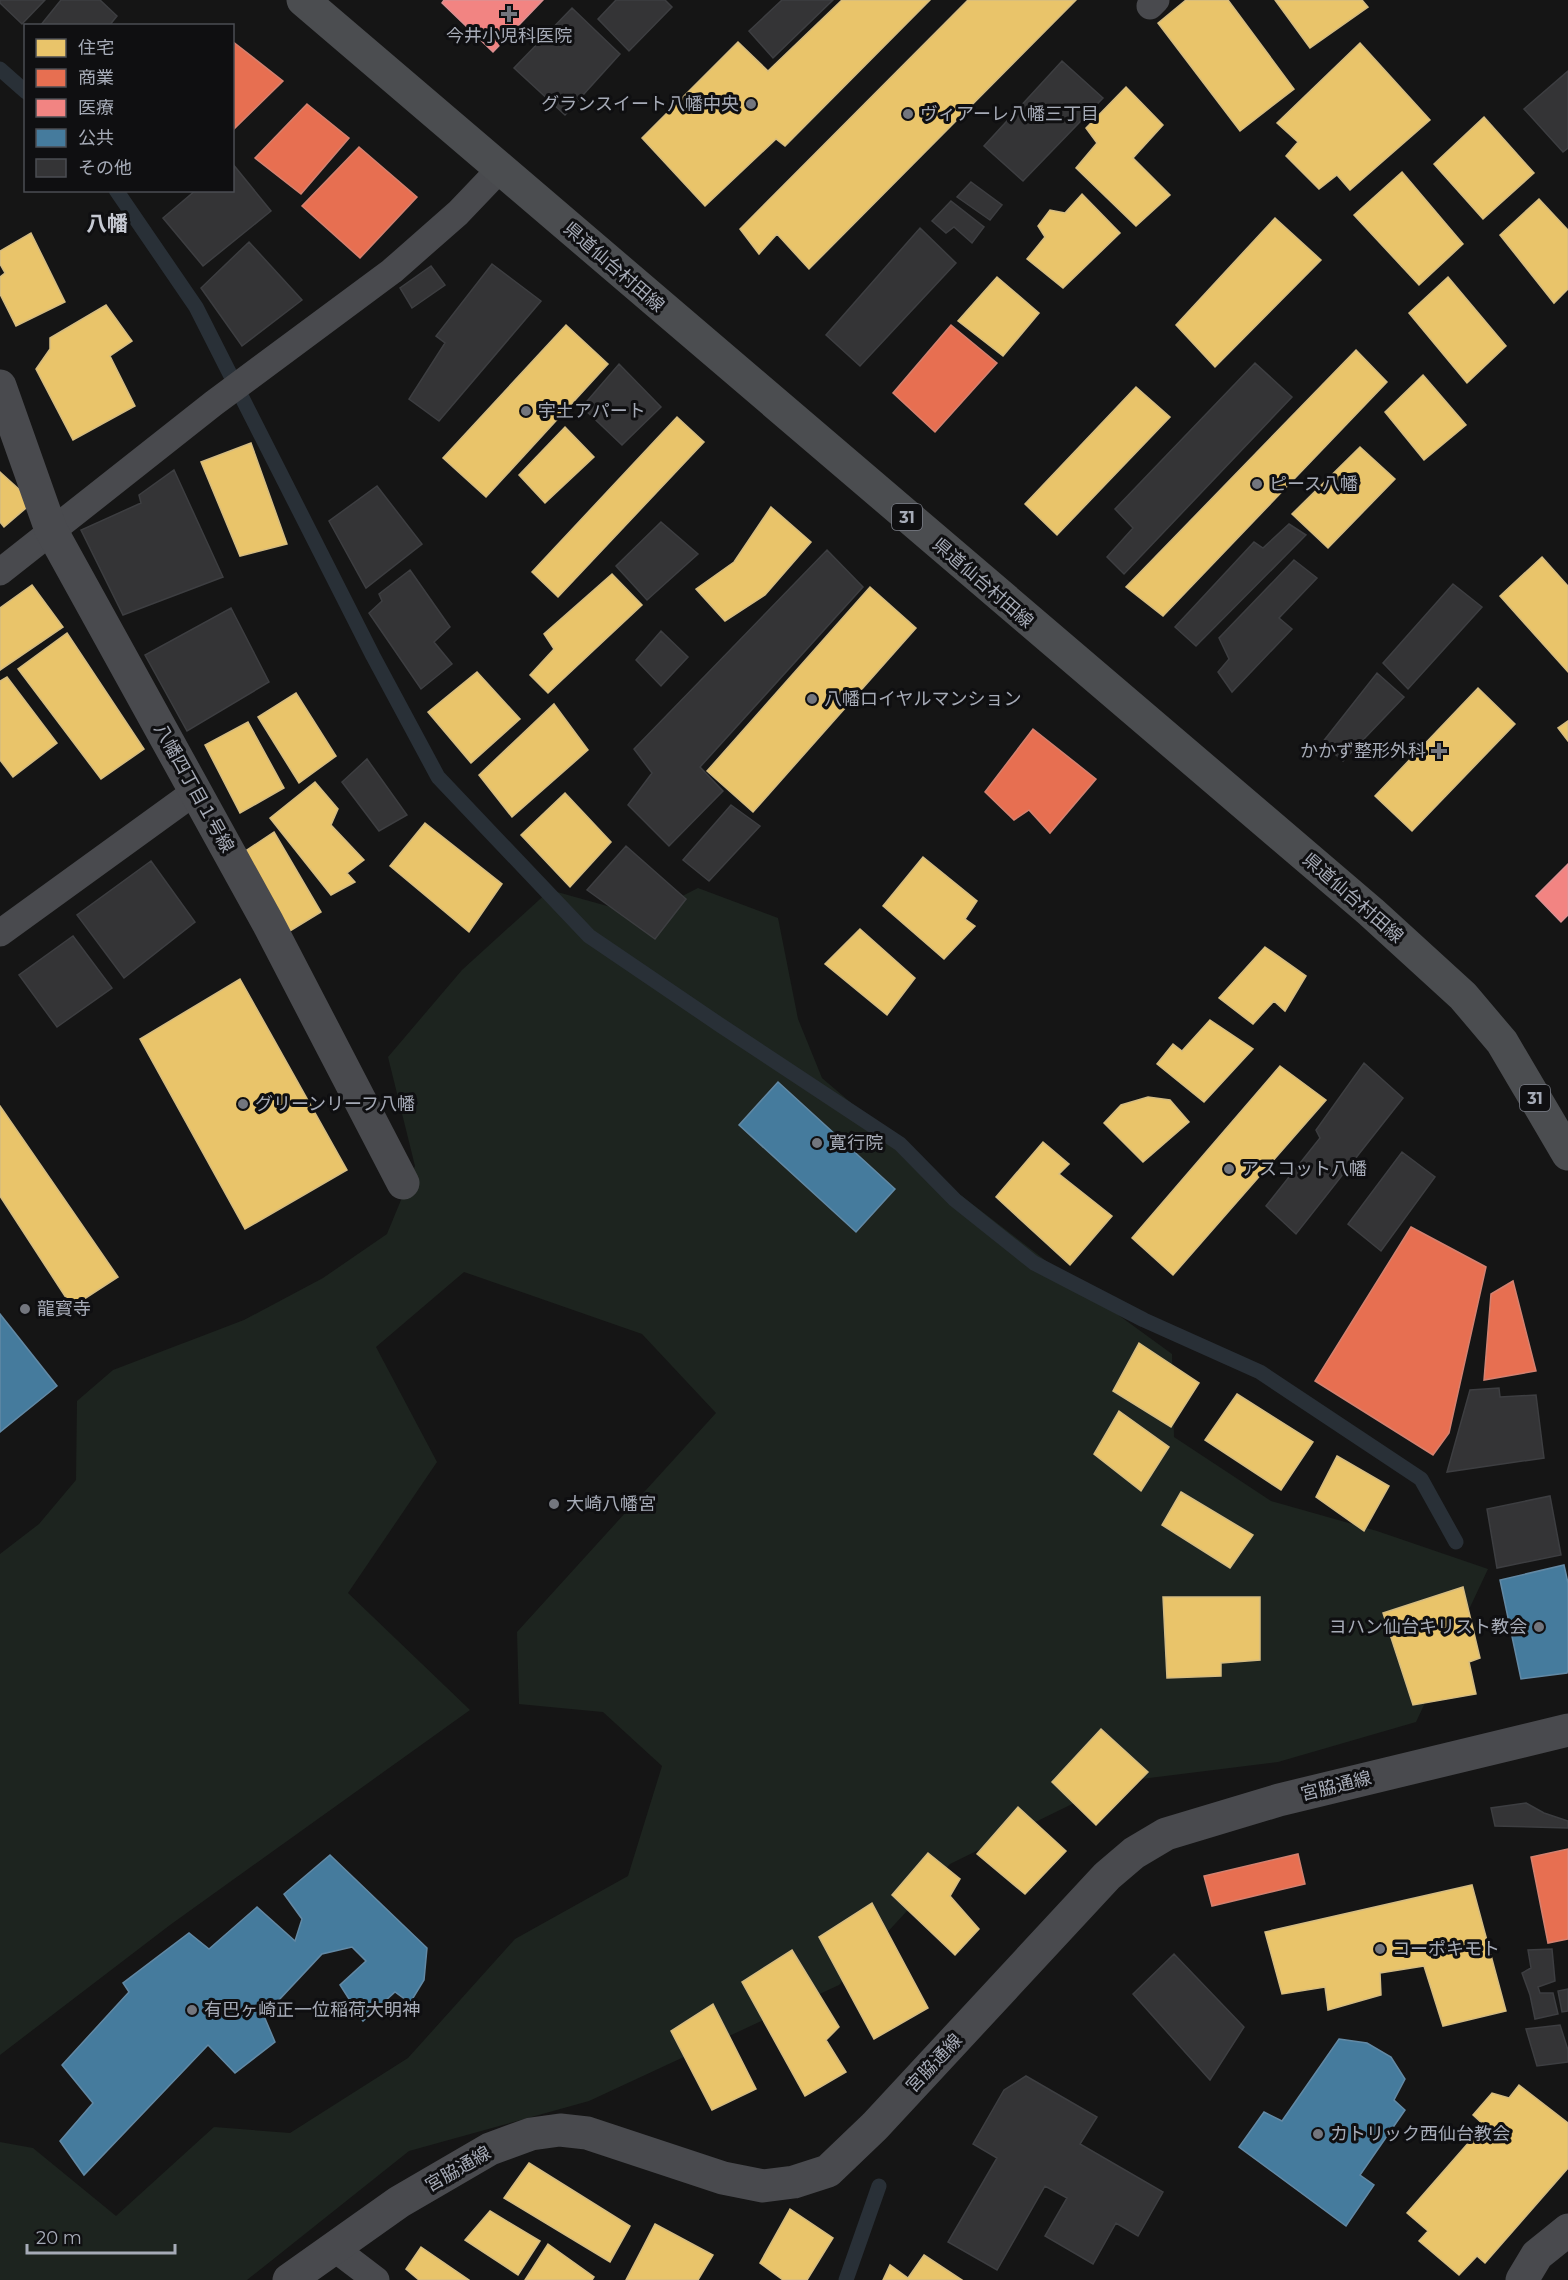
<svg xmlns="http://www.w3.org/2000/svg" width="1568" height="2280" viewBox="0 0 1568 2280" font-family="Montserrat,'Noto Sans JP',sans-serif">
<rect width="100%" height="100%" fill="#151515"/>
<!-- green -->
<path fill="#1d241f" d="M 698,888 L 778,918 L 798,1019 L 822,1078 L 945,1183 L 1080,1287 L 1172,1354 L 1174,1437 L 1271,1501 L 1377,1531 L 1488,1569 L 1416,1722 L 1278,1762 L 1117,1782 L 950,1864 L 839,1985 L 589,2101 L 409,2151 L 247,2280 L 0,2280 L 0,2142 L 33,2148 L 116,2216 L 214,2127 L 290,2133 L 408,2058 L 515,1939 L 628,1876 L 662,1766 L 603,1712 L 519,1704 L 517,1632 L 716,1413 L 642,1334 L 464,1272 L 376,1347 L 437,1462 L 348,1593 L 470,1710 L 170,1925 L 0,2055 L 0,1554 L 39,1524 L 76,1480 L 77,1401 L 113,1370 L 244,1320 L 323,1278 L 387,1234 L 415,1166 L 388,1057 L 462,970 L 550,890 L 643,916 Z"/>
<!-- homes -->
<path fill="#e9c46a" stroke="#d5bc81" stroke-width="1.5" d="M 842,0 L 930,0 L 785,146 L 776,139 L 705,206 L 642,138 L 738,42 L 768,71 Z
M 968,0 L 1076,0 L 809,269 L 777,234 L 759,254 L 740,229 Z
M 1186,0 L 1228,0 L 1294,89 L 1240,131 L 1158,23 Z
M 1275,0 L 1362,0 L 1368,7 L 1310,48 Z
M 1360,43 L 1430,120 L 1350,190 L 1337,175 L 1319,189 L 1286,156 L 1298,142 L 1277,123 Z
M 1126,87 L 1163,125 L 1133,158 L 1170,195 L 1136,226 L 1076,168 L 1097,143 L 1086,128 Z
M 1484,117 L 1534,173 L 1483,219 L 1434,164 Z
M 1402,172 L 1463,244 L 1419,285 L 1354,215 Z
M 1082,194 L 1120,233 L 1063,288 L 1027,259 L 1045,237 L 1038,226 L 1050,210 L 1065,213 Z
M 1539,199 L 1568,230 L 1568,289 L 1554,303 L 1500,235 Z
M 1275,218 L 1321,260 L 1215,367 L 1176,325 Z
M 31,233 L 65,302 L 16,326 L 0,294 L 0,277 L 5,273 L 0,264 L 0,251 Z
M 997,277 L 1039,313 L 1003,356 L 958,321 Z
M 1448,277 L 1506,346 L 1467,383 L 1409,313 Z
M 106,305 L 132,341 L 110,356 L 135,406 L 73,440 L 36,369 L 50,349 L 50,338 Z
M 566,325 L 608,364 L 486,497 L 443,458 Z
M 1356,350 L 1387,382 L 1163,616 L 1126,587 Z
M 1423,375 L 1466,425 L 1424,460 L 1385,412 Z
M 1136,387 L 1170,417 L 1057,535 L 1025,504 Z
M 677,417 L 704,442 L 558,597 L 532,572 Z
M 565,427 L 594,457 L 545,503 L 519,475 Z
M 251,443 L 287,544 L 240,556 L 201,462 Z
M 1360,447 L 1395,479 L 1328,548 L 1292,514 Z
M 0,472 L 33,502 L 4,527 L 0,522 Z
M 771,507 L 811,542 L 765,595 L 725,621 L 696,589 L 734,562 Z
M 1542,557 L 1568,586 L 1568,672 L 1500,596 Z
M 612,574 L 642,605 L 548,693 L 530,675 L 554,649 L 544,634 Z
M 32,585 L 63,627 L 0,670 L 0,608 Z
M 870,587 L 916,628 L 753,812 L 707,771 Z
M 67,633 L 144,749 L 101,779 L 18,669 Z
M 477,672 L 520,719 L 471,763 L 428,712 Z
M 7,677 L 57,743 L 13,777 L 0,760 L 0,681 Z
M 1478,688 L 1515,724 L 1412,831 L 1375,796 Z
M 296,693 L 336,756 L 299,783 L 258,717 Z
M 554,704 L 588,750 L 512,817 L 479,775 Z
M 1568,721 L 1568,741 L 1558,728 Z
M 248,722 L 284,788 L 240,813 L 205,745 Z
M 315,782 L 338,809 L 331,825 L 364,860 L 347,873 L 355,882 L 331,895 L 270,818 Z
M 565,793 L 611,842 L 570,887 L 521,835 Z
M 425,823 L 502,884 L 469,932 L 390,866 Z
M 274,832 L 321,912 L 290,931 L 244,852 Z
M 923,857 L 977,901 L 965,919 L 975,926 L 944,959 L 883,906 Z
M 860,929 L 915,978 L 887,1015 L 825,964 Z
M 1265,947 L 1306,976 L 1285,1011 L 1274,1001 L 1253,1024 L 1219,998 Z
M 240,979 L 347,1170 L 245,1229 L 140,1039 Z
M 1210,1020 L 1253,1049 L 1204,1102 L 1157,1064 L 1173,1044 L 1182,1051 Z
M 1280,1066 L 1326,1100 L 1173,1275 L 1132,1238 Z
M 1148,1097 L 1170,1100 L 1189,1122 L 1143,1162 L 1104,1123 L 1121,1105 Z
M 0,1106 L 118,1277 L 72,1307 L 0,1196 Z
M 1043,1142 L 1069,1164 L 1059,1174 L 1112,1216 L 1070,1265 L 996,1197 Z
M 1139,1343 L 1199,1383 L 1171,1427 L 1113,1391 Z
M 1237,1394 L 1313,1442 L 1281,1490 L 1205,1440 Z
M 1119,1411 L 1169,1447 L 1141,1491 L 1094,1454 Z
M 1337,1456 L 1389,1486 L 1364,1531 L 1316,1497 Z
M 1181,1492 L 1253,1535 L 1230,1568 L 1162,1525 Z
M 1463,1587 L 1480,1658 L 1469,1662 L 1476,1694 L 1413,1705 L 1383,1613 Z
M 1163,1597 L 1260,1597 L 1260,1660 L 1221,1663 L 1221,1676 L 1167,1678 Z
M 1101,1729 L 1148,1772 L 1096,1825 L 1052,1782 Z
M 1018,1807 L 1066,1851 L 1025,1894 L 977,1854 Z
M 928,1853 L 960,1879 L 950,1896 L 979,1929 L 955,1955 L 892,1895 Z
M 1472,1885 L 1506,2011 L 1443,2026 L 1424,1966 L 1380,1973 L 1381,1995 L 1328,2010 L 1325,1987 L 1282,1994 L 1265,1932 Z
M 872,1903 L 928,2008 L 874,2039 L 819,1937 Z
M 792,1950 L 839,2027 L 826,2040 L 846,2072 L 805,2096 L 742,1982 Z
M 713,2004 L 756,2089 L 712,2110 L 671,2031 Z
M 1519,2085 L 1568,2123 L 1568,2168 L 1485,2263 L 1477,2256 L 1459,2275 L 1419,2241 L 1428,2231 L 1407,2213 L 1484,2125 L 1473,2115 L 1492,2093 L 1509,2098 Z
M 529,2163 L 630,2226 L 610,2262 L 504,2198 Z
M 790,2209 L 833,2238 L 807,2280 L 783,2280 L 760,2263 Z
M 490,2211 L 540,2241 L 518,2275 L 465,2240 Z
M 655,2224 L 713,2255 L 698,2280 L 626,2280 Z
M 548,2244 L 594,2277 L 592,2280 L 525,2280 Z
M 421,2247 L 469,2280 L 419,2280 L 406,2269 Z
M 924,2255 L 962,2280 L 883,2280 L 890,2265 L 908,2278 Z"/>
<!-- shops -->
<path fill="#e76f51" stroke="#d48170" stroke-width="1.5" d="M 232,41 L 283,81 L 232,131 Z
M 307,104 L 349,138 L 301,194 L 255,158 Z
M 359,147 L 417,197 L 360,258 L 302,206 Z
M 951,325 L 997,363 L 935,432 L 893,393 Z
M 1033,729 L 1096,779 L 1050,833 L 1029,810 L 1014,820 L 985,792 Z
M 1411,1227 L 1486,1267 L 1449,1433 L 1433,1455 L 1315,1381 Z
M 1513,1281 L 1536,1371 L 1484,1380 L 1491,1294 Z
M 1568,1849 L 1568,1939 L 1548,1943 L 1531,1857 Z
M 1298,1854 L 1305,1884 L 1212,1906 L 1204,1876 Z"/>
<!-- health -->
<path fill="#f28482" stroke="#db9092" stroke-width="1.5" d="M 444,0 L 543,0 L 493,52 L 442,3 Z
M 1568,864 L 1568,915 L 1561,922 L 1536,896 Z"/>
<!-- public -->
<path fill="#457b9d" stroke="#6289a5" stroke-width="1.5" d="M 778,1082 L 895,1189 L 856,1232 L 739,1125 Z
M 0,1314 L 57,1386 L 0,1432 Z
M 1564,1565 L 1568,1583 L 1568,1670 L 1567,1673 L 1521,1679 L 1500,1580 Z
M 330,1855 L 427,1948 L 424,1980 L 410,2003 L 395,1992 L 363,2021 L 340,1985 L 366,1961 L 352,1947 L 322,1954 L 264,2016 L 275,2042 L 235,2073 L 208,2045 L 84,2175 L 60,2141 L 93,2103 L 62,2065 L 129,1992 L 123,1983 L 189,1933 L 209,1949 L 257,1907 L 295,1941 L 302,1919 L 284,1894 Z
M 1339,2039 L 1367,2043 L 1391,2057 L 1405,2079 L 1394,2100 L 1405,2110 L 1360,2175 L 1374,2185 L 1346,2226 L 1239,2147 L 1264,2112 L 1282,2121 Z"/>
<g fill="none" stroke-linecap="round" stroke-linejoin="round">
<!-- stream -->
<path stroke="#293037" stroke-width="15" d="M 0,69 L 26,92
M 116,190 L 196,307 L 373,656 L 438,777 L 589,936 L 720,1025 L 900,1144 L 955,1200 L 1034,1263 L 1144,1320 L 1260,1372 L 1421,1479 L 1456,1542
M 846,2280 L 879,2186"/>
</g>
<!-- building -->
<path fill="#343436" stroke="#3d3e41" stroke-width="1.5" d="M 0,0 L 45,0 L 22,24 L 0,3 Z
M 61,0 L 100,0 L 117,16 L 109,26 L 40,26 Z
M 616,0 L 665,0 L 672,7 L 629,51 L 598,19 Z
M 782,0 L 833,0 L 773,58 L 749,31 Z
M 572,8 L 620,54 L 565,115 L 514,68 Z
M 1062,61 L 1103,98 L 1023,181 L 984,146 Z
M 1568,71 L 1568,148 L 1563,152 L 1524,109 Z
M 232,163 L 271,211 L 203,266 L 163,218 L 196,190 L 232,190 Z
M 971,182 L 1002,205 L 990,220 L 957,197 Z
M 951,201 L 984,227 L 972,243 L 954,227 L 946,233 L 932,221 Z
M 920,228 L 956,263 L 860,366 L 826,335 Z
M 249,242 L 302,300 L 242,346 L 201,288 Z
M 492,264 L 541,301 L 439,421 L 409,399 L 445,343 L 436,336 Z
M 431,266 L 445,285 L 412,308 L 400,288 Z
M 1255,363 L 1292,397 L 1124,574 L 1107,557 L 1133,528 L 1115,509 Z
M 619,364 L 661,407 L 622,445 L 582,407 Z
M 174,470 L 223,577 L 123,615 L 81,530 L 141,503 L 139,495 Z
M 377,486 L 422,544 L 366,588 L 329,521 Z
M 661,522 L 698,554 L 647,600 L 616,566 Z
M 1289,524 L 1306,535 L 1196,646 L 1175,627 L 1254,542 L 1263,548 Z
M 827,550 L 863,587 L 700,767 L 723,791 L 669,846 L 628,805 L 652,773 L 634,749 Z
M 1294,560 L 1317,578 L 1279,618 L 1292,629 L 1232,692 L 1218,672 L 1229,659 L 1219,638 Z
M 410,570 L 450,627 L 434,642 L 452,664 L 421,689 L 369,613 L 382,601 L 379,594 Z
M 1453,584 L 1482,607 L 1408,689 L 1383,663 Z
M 231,608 L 269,682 L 187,731 L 145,655 Z
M 661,631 L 688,657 L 661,686 L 636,660 Z
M 1377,673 L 1404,697 L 1343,761 L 1322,743 Z
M 367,759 L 407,815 L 379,831 L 342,782 Z
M 731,805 L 760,826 L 709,881 L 683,860 Z
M 626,846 L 686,899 L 655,939 L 587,890 Z
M 151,861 L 195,922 L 124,978 L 77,915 Z
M 73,936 L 112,988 L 57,1027 L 19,975 Z
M 1364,1063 L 1403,1098 L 1296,1234 L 1266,1206 L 1320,1138 L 1316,1130 Z
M 1402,1152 L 1435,1177 L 1381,1251 L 1348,1224 Z
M 1499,1388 L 1500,1397 L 1536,1395 L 1544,1458 L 1447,1472 L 1470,1390 Z
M 1550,1496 L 1561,1555 L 1497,1568 L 1487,1509 Z
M 1526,1803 L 1544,1813 L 1568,1821 L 1568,1828 L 1495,1826 L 1491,1808 Z
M 1552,1949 L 1555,1981 L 1538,1987 L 1540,1993 L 1553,1993 L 1558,2014 L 1535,2019 L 1530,1995 L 1522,1973 L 1531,1968 L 1528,1950 Z
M 1174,1954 L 1244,2027 L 1210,2080 L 1133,1994 Z
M 1568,1989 L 1568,2011 L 1562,2012 L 1558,1991 Z
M 1560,2025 L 1568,2050 L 1568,2062 L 1537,2066 L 1526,2029 Z
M 1026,2076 L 1097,2117 L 1080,2144 L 1163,2192 L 1138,2236 L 1116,2223 L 1093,2264 L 1045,2236 L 1067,2198 L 1045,2186 L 997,2270 L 948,2242 L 997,2158 L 973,2144 L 1004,2090 Z"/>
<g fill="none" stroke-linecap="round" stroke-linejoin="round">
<!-- service -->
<path stroke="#494a4e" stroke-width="27" d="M 1150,6 L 1156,0
M 0,572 L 214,403 L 392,271 L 458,213 L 500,169
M 0,933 L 196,791
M 334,2248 L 376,2280"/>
<!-- minor -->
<path stroke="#494a4e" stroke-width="33" d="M 0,386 L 51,530 L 268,923 L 403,1183
M 1522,2280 L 1537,2255 L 1568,2230"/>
<!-- tertiary -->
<path stroke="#494a4e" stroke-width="33" d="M 289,2280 L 399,2202 L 490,2149 L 531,2134 L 560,2130 L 587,2133 L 723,2178 L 763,2186 L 794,2182 L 828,2171 L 875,2126 L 1107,1876 L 1134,1853 L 1166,1834 L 1279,1800 L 1568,1730"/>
<!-- primary -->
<path stroke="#4b4d50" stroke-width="33" d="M 303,0 L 1371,912 L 1463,996 L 1502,1042 L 1568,1154"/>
</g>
<!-- markers -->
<g fill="#73767e" stroke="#0f0f11" stroke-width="2">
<path d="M506 5h6v6h6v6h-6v6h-6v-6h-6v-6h6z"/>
<circle cx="751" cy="104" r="6"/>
<circle cx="908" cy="114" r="6"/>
<circle cx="526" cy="411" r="6"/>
<circle cx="1257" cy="484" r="6"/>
<circle cx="812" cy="699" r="6"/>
<path d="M1436 742h6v6h6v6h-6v6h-6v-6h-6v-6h6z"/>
<circle cx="243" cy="1104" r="6"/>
<circle cx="817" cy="1143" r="6"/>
<circle cx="1229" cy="1169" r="6"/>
<circle cx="25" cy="1309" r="6"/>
<circle cx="554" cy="1504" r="6"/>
<circle cx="1539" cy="1627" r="6"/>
<circle cx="1380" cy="1949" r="6"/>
<circle cx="192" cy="2010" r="6"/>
<circle cx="1318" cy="2134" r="6"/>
</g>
<g text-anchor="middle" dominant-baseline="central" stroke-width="6" stroke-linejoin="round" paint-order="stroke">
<!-- shield labels -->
<g fill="#0f0f11" stroke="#797c85" stroke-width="1.5">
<rect x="892" y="504" width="30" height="26" rx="4.5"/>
<rect x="1520" y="1085" width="30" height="26" rx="4.5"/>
</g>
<g font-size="16" font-weight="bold" fill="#a6abb7">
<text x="907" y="517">31</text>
<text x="1535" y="1098">31</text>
</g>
<!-- poi labels -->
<g font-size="18" fill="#a6abb7" stroke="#0f0f11" text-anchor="start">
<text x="509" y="36" text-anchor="middle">今井小児科医院</text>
<text x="739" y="104" text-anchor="end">グランスイート八幡中央</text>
<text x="920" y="114">ヴィアーレ八幡三丁目</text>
<text x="538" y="411">宇土アパート</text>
<text x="1269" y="484">ピース八幡</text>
<text x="824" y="699">八幡ロイヤルマンション</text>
<text x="1426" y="751" text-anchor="end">かかず整形外科</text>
<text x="255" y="1104">グリーンリーフ八幡</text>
<text x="829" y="1143">寛行院</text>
<text x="1241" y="1169">アスコット八幡</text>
<text x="37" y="1309">龍寳寺</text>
<text x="566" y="1504">大崎八幡宮</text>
<text x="1527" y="1627" text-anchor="end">ヨハン仙台キリスト教会</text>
<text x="1392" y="1949">コーポキモト</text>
<text x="204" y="2010">有巴ヶ崎正一位稲荷大明神</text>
<text x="1330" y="2134">カトリック西仙台教会</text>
</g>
<!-- street labels -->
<g font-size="18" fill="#a6abb7" stroke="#0f0f11">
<text transform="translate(614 267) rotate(41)">県道仙台村田線</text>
<text transform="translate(983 583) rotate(41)">県道仙台村田線</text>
<text transform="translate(194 788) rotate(61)">八幡四丁目１号線</text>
<text transform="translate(1353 898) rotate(41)">県道仙台村田線</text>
<text transform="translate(1336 1786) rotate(-14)">宮脇通線</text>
<text transform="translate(934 2063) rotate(-47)">宮脇通線</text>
<text transform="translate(458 2169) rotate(-30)">宮脇通線</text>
</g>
<!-- quarter labels -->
<g font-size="21" font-weight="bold" fill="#c7cad3" stroke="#0f0f11">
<text x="107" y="223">八幡</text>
</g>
</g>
<!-- legend -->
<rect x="24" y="24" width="210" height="168" fill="#0f0f11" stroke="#4b4d53" stroke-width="1.5"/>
<rect x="36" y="39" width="30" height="18" fill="#e9c46a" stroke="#4b4d53" stroke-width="1.5"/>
<text x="78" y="54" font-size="18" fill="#a6abb7">住宅</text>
<rect x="36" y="69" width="30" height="18" fill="#e76f51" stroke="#4b4d53" stroke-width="1.5"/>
<text x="78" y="84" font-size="18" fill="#a6abb7">商業</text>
<rect x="36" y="99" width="30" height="18" fill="#f28482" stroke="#4b4d53" stroke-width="1.5"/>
<text x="78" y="114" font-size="18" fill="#a6abb7">医療</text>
<rect x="36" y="129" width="30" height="18" fill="#457b9d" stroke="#4b4d53" stroke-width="1.5"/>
<text x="78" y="144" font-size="18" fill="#a6abb7">公共</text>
<rect x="36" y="159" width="30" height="18" fill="#343436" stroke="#4b4d53" stroke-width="1.5"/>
<text x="78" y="174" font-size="18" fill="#a6abb7">その他</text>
<!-- scale -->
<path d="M27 2244v9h148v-9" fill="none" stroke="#a6abb7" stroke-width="3"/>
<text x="36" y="2244" font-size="18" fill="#a6abb7" stroke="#0f0f11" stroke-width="4.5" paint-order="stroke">20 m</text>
</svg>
